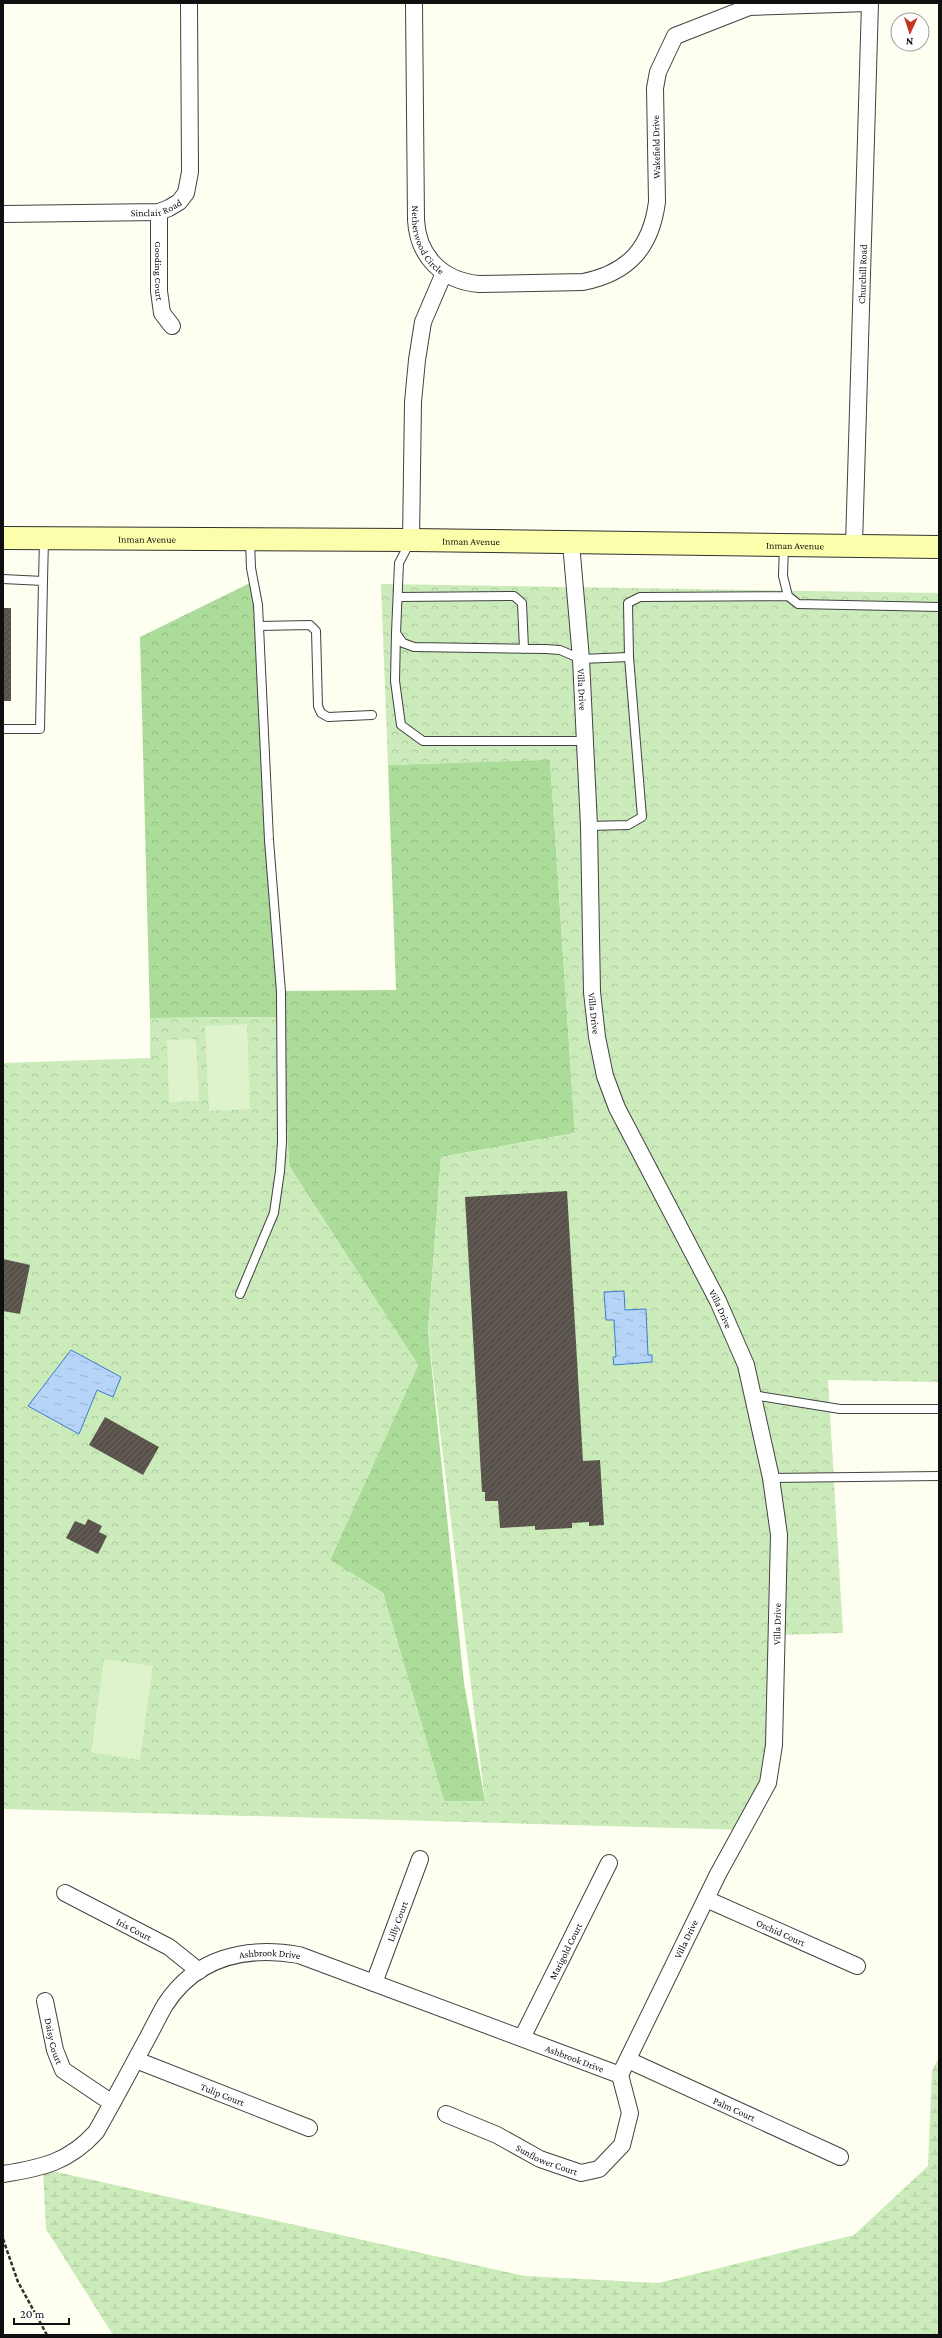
<svg xmlns="http://www.w3.org/2000/svg" width="942" height="2338" viewBox="0 0 942 2338" font-family="'Crimson Pro',serif">
<defs>
<pattern id="forest-crowns" width="20" height="18" patternUnits="userSpaceOnUse"><rect width="20" height="18" fill="#acdc99"/><path d="M2 6a3 3 0 1 1 6 0M12 15a3 3 0 1 1 6 0" fill="none" stroke="#93bc83"/></pattern>
<pattern id="wetland-marsh" width="20" height="14" patternUnits="userSpaceOnUse"><rect width="20" height="14" fill="#cbebba"/><path d="M1 5h8M5 5V1M11 12h8M15 12V8" fill="none" stroke="#adc89f"/></pattern>
<pattern id="park-crowns" width="20" height="18" patternUnits="userSpaceOnUse"><rect width="20" height="18" fill="#cbebba"/><path d="M2 6a3 3 0 1 1 6 0M12 15a3 3 0 1 1 6 0" fill="none" stroke="#adc89f"/></pattern>
<pattern id="water-ripples" width="26" height="14" patternUnits="userSpaceOnUse"><rect width="26" height="14" fill="#b5d4f7"/><path d="M2 4q2-2 4 0t4 0M15 11q2-2 4 0t4 0" fill="none" stroke="#9ab5d3"/></pattern>
<pattern id="building-hatch" width="6" height="6" patternUnits="userSpaceOnUse"><rect width="6" height="6" fill="#58524b"/><path d="M-1 1l2-2M0 6l6-6M5 7l2-2" fill="none" stroke="#6b6661"/></pattern>
</defs>
<rect width="100%" height="100%" fill="#fffff1"/>
<!-- forest -->
<path fill="url(#forest-crowns)" d="M 252,582 L 277,991 L 396,990 L 388,765 L 550,759 L 575,1133 L 441,1157 L 428,1332 L 464,1683 L 485,1801 L 444,1801 L 383,1593 L 330,1560 L 418,1365 L 289,1166 L 281,1017 L 150,1018 L 140,637 Z"/>
<!-- wetland -->
<path fill="url(#wetland-marsh)" d="M 939,2057 L 939,2335 L 113,2335 L 46,2229 L 43,2169 L 525,2276 L 658,2283 L 854,2235 L 928,2166 L 932,2071 Z"/>
<!-- park -->
<path fill="url(#park-crowns)" d="M 381,584 L 939,593 L 939,1382 L 828,1380 L 843,1633 L 782,1635 L 782,1741 L 745,1830 L 3,1809 L 3,1063 L 150,1058 L 150,1018 L 281,1017 L 289,1166 L 418,1365 L 330,1560 L 383,1593 L 444,1801 L 485,1801 L 428,1332 L 441,1157 L 575,1133 L 550,760 L 388,765 Z"/>
<!-- pitch -->
<path fill="#def2cc" d="M 247,1024 L 250,1109 L 209,1111 L 205,1026 Z
M 196,1039 L 199,1101 L 169,1102 L 167,1040 Z
M 104,1659 L 153,1666 L 140,1760 L 91,1752 Z"/>
<!-- water -->
<path fill="url(#water-ripples)" stroke="#3a7cd0" d="M 624,1291 L 625,1310 L 646,1309 L 648,1355 L 652,1355 L 652,1362 L 614,1365 L 613,1357 L 616,1357 L 614,1320 L 606,1320 L 604,1292 Z
M 71,1350 L 121,1377 L 113,1397 L 97,1390 L 79,1434 L 28,1406 Z"/>
<!-- building -->
<path fill="url(#building-hatch)" d="M 3,608 L 11,608 L 11,701 L 3,701 Z
M 567,1191 L 583,1461 L 600,1460 L 604,1525 L 589,1526 L 589,1522 L 572,1523 L 572,1528 L 535,1530 L 535,1526 L 500,1528 L 498,1501 L 485,1501 L 485,1492 L 482,1492 L 465,1197 Z
M 3,1259 L 30,1265 L 20,1314 L 3,1311 Z
M 105,1417 L 159,1447 L 143,1475 L 89,1445 Z
M 88,1519 L 102,1526 L 99,1532 L 107,1536 L 98,1554 L 66,1538 L 75,1521 L 85,1525 Z"/>
<g fill="none" stroke-linecap="round" stroke-linejoin="round">
<defs>
<path id="service" d="M 410,542 L 399,563 L 396,633 L 403,643 L 414,647 L 546,649 L 560,650 L 581,659 L 629,657 L 642,817 L 628,825 L 589,826
M 784,545 L 783,576 L 788,596 L 798,604 L 939,607
M 3,579 L 43,581 L 44,539
M 398,597 L 514,596 L 522,603 L 524,649
M 259,626 L 310,625 L 316,631 L 318,706 L 321,713 L 328,717 L 372,715
M 396,633 L 395,681 L 401,725 L 423,741 L 585,741
M 629,657 L 628,603 L 640,597 L 788,596
M 3,729 L 40,729 L 43,581
M 240,1294 L 274,1213 L 280,1171 L 282,1142 L 281,992 L 269,840 L 258,605 L 251,568 L 250,540
M 753,1395 L 840,1409 L 939,1409
M 771,1478 L 939,1476"/>
<g id="minor">
<path id="s1" d="M 414,3 L 416,220 C 418,257 443,281 479,284 L 583,282 C 629,273 651,247 657,202 L 655,88 L 658,72 L 675,36 L 749,7 L 869,3"/>
<path id="s2" d="M 159,212 L 159,291 L 162,313 L 172,326"/>
<path id="s3" d="M 3,214 L 159,212 L 169,208 L 179,202 L 186,193 L 190,172 L 189,3"/>
<path d="M 411,540 L 413,402 L 417,360 L 423,322 L 444,273"/>
<path id="s4" d="M 571,543 L 581,659 L 589,826 L 592,992 L 597,1037 L 605,1076 L 617,1108 L 718,1301 L 746,1365 L 771,1478 L 779,1535 L 774,1745 L 768,1783 L 718,1874 L 620,2075"/>
<path id="s5" d="M 854,545 L 870,3"/>
<path id="s6" d="M 65,1893 L 169,1947 L 199,1971"/>
<path id="s7" d="M 706,1899 L 857,1966"/>
<path id="s8" d="M 374,1983 L 420,1859"/>
<path id="s9" d="M 45,2001 L 55,2050 L 63,2070 L 112,2103"/>
<path id="s10" d="M 522,2038 L 609,1863"/>
<path id="s11" d="M 136,2060 L 309,2128"/>
<path id="s12" d="M 628,2060 L 840,2157"/>
<path id="s13" d="M 446,2114 L 497,2135 L 540,2159 L 581,2173 L 599,2169 L 622,2145 L 630,2113 L 620,2075"/>
<path id="s14" d="M 3,2174 C 42,2168 69,2162 96,2132 C 112,2104 127,2076 142,2048 C 150,2034 157,2019 165,2005 C 196,1957 246,1946 299,1955 L 620,2075"/>
</g>
<g id="secondary">
<path id="s15" d="M 3,538 L 411,540 L 939,547"/>
</g>
</defs>
<!-- service casing -->
<use href="#service" stroke="#424242" stroke-width="10"/>
<!-- minor casing -->
<use href="#minor" stroke="#424242" stroke-width="18"/>
<!-- secondary casing -->
<use href="#secondary" stroke="#313131" stroke-width="24"/>
<!-- path -->
<path stroke="#313131" stroke-width="2.5" stroke-dasharray="4 2" stroke-linecap="butt" d="M 3,2239 L 18,2282 L 47,2335"/>
<!-- service -->
<use href="#service" stroke="#fff" stroke-width="8"/>
<!-- minor -->
<use href="#minor" stroke="#fff" stroke-width="16"/>
<!-- secondary -->
<use href="#secondary" stroke="#fbffac" stroke-width="22"/>
</g>
<g text-anchor="middle" dominant-baseline="central" stroke-width="4" stroke-linejoin="round" paint-order="stroke">
<!-- street labels -->
<g font-size="10" fill="#0f0f0f" stroke="#fff">
<text transform="translate(656 147) rotate(-91)">Wakefield Drive</text>
<text stroke="none"><textPath href="#s3" startOffset="154">Sinclair Road</textPath></text>
<text stroke="none"><textPath href="#s1" startOffset="240">Netherwood Circle</textPath></text>
<text stroke="none"><textPath href="#s2" startOffset="59">Gooding Court</textPath></text>
<text stroke="none"><textPath href="#s5" startOffset="271">Churchill Road</textPath></text>
<text stroke="none"><textPath href="#s15" startOffset="144">Inman Avenue</textPath></text>
<text stroke="none"><textPath href="#s15" startOffset="468">Inman Avenue</textPath></text>
<text stroke="none"><textPath href="#s15" startOffset="792">Inman Avenue</textPath></text>
<text stroke="none"><textPath href="#s4" startOffset="147">Villa Drive</textPath></text>
<text stroke="none"><textPath href="#s4" startOffset="471">Villa Drive</textPath></text>
<text stroke="none"><textPath href="#s4" startOffset="795">Villa Drive</textPath></text>
<text transform="translate(777 1624) rotate(-89)">Villa Drive</text>
<text stroke="none"><textPath href="#s8" startOffset="66">Lilly Court</textPath></text>
<text stroke="none"><textPath href="#s6" startOffset="78">Iris Court</textPath></text>
<text stroke="none"><textPath href="#s7" startOffset="82">Orchid Court</textPath></text>
<text transform="translate(686 1939) rotate(-64)">Villa Drive</text>
<text stroke="none"><textPath href="#s10" startOffset="97">Marigold Court</textPath></text>
<text stroke="none"><textPath href="#s14" startOffset="372">Ashbrook Drive</textPath></text>
<text stroke="none"><textPath href="#s9" startOffset="41">Daisy Court</textPath></text>
<text stroke="none"><textPath href="#s14" startOffset="696">Ashbrook Drive</textPath></text>
<text stroke="none"><textPath href="#s11" startOffset="93">Tulip Court</textPath></text>
<text stroke="none"><textPath href="#s12" startOffset="117">Palm Court</textPath></text>
<text stroke="none"><textPath href="#s13" startOffset="111">Sunflower Court</textPath></text>
</g>
</g>
<!-- border -->
<rect width="942" height="2338" fill="none" stroke="#0f0f0f" stroke-width="8"/>
<!-- north arrow -->
<g transform="translate(910 32) rotate(183)"><circle r="19" fill="#ffffff" stroke="#9f9f9f"/>
<path d="M0-3L7 15L0 10L-7 15Z" fill="#c33623"/>
<text y="-6" font-size="11" font-weight="bold" text-anchor="middle" fill="#0f0f0f">N</text>
</g>
<!-- scale -->
<path d="M14 2318v6h55v-6" fill="none" stroke="#0f0f0f" stroke-width="2"/>
<text x="20" y="2318" font-size="12" fill="#0f0f0f" stroke="#ffffff" stroke-width="3" paint-order="stroke">20 m</text>
</svg>
